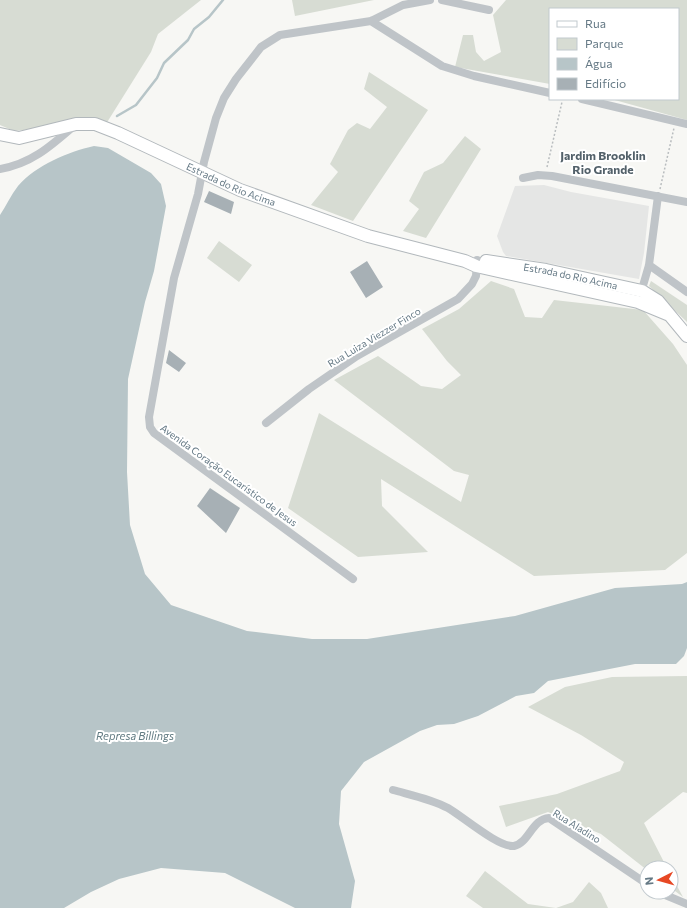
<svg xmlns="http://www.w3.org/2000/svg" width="687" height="908" viewBox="0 0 687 908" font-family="Commissioner,sans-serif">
<rect width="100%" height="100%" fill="#f7f7f4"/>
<!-- built -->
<path fill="#e5e6e5" d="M 544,185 L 571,192 L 649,206 L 644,253 L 639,279 L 506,256 L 503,252 L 497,236 L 515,186 Z"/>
<!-- green -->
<path fill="#d7dcd3" d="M 0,0 L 201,0 L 158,34 L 151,52 L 106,124 L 75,121 L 54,123 L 33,129 L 14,131 L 0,125 Z
M 292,0 L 374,0 L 295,16 Z
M 506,0 L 687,0 L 687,120 L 611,99 L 678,99 L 678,9 L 550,9 L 550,84 L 455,67 L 463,35 L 473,35 L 476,52 L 484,61 L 501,52 L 493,15 Z
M 369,72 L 428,110 L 353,221 L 311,205 L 338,172 L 330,164 L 348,130 L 357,123 L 370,129 L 387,107 L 364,89 Z
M 465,136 L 481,149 L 426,238 L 403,231 L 419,209 L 409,201 L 424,172 L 443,163 Z
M 219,241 L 252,265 L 239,282 L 207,258 Z
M 491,281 L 514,289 L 525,317 L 542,318 L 554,300 L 643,310 L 673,344 L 687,365 L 687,553 L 665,570 L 534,576 L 381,479 L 382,506 L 428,552 L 358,557 L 288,508 L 319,413 L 461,502 L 469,475 L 454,471 L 334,380 L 378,356 L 421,386 L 442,389 L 461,375 L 447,361 L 422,329 L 459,309 Z
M 651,281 L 687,305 L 687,322 L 649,286 Z
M 687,676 L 687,793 L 683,792 L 644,823 L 667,868 L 647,868 L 647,870 L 601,834 L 548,812 L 506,827 L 499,806 L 557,794 L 620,771 L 624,762 L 581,735 L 528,707 L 565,687 L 612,677 Z
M 485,871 L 528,904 L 556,908 L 573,902 L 589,882 L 601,893 L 608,908 L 483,908 L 466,896 Z
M 671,875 L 683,897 L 671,888 Z"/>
<!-- water -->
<path fill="#b7c5c8" d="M 94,146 L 108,148 L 151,173 L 161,184 L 166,206 L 154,271 L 145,302 L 128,379 L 127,472 L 130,525 L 145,574 L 171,605 L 247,631 L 312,639 L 367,639 L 515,616 L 615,588 L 682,584 L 687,582 L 687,648 L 684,656 L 676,664 L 635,664 L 548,681 L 534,693 L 516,696 L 478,716 L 454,724 L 437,725 L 420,731 L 364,762 L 341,791 L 339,824 L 355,881 L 351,908 L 295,908 L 225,873 L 161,868 L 119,879 L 91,892 L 64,908 L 0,908 L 0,215 C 6,206 11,195 18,186 C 36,165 68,152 94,146 Z"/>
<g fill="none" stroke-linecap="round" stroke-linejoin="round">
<!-- stream -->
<path stroke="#b7c5c8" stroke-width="2.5" d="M 117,116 L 136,105 L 157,78 L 164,63 L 188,40 L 194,29 L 209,17 L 223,0"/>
</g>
<!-- building -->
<path fill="#a7b0b5" d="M 209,191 L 234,202 L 231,214 L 204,202 Z
M 367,261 L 383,287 L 366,298 L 350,272 Z
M 169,350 L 186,363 L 179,372 L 166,363 Z
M 210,488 L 240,508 L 226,533 L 197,506 Z"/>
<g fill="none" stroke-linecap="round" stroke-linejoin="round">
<defs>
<g id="secondary">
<path id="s1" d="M 0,134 L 19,138 L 76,124 L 95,124 L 118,133 L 240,190 L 368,236 L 465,261 L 476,266 L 638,302 L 667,314"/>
<path id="s2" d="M 486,261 L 546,270 L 642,291 L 658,301 L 687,336"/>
</g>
</defs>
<!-- secondary casing -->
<use href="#secondary" stroke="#b2b8bc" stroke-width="14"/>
<!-- path -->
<path stroke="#b9bdbf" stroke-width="1.5" stroke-dasharray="2 2" stroke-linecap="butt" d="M 547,167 L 562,102
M 660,189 L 674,128"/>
<!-- street -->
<path stroke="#bfc4c8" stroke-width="8" d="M 442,0 L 489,10
M 371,21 L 442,66 L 474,76 L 550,93
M 582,99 L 687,124
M 0,169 C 31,164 51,146 74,126
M 523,178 L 538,175 L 552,176 L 687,202
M 649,265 L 687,292
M 640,296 L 649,265 L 658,196
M 266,423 L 309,389 L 357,356 L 458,299 L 472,284 L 476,276 L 477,260
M 353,579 L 154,433 L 150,427 L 149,417 L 174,278 L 198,194 L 204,162 L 216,118 L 224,98 L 236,79 L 261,47 L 280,35 L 371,21 L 403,5 L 430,0
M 393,790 C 411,795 431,799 448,808 C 462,816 499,848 514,846 C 529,843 532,819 549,818 L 647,884
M 658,892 L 687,904"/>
<!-- secondary -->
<use href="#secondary" stroke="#fff" stroke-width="12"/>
</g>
<g text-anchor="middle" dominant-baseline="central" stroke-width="4" stroke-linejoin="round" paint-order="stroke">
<!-- street labels -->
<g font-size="10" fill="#657985" stroke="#fff">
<text stroke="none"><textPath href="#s1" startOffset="246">Estrada do Rio Acima</textPath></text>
<text stroke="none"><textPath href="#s2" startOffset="86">Estrada do Rio Acima</textPath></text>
<text transform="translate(374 337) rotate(-31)">Rua Luiza Viezzer Finco</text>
<text transform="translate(229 475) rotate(36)">Avenida Coração Eucarístico de Jesus</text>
<text transform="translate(577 826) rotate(32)">Rua Aladino</text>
</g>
<!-- water labels -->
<g font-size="11" font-style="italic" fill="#617b82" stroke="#fff">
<text x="135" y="735">Represa Billings</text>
</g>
<!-- quarter labels -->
<g font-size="12" font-weight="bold" fill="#53616a" stroke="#fff">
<text x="603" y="155">Jardim Brooklin<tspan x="603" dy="14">Rio Grande</tspan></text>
</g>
</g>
<!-- legend -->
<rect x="549" y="8" width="130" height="92" fill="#ffffff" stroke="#c1c9ce"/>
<rect x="557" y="21" width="20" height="6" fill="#ffffff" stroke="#c1c9ce"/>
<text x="585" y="28" font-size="12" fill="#657985">Rua</text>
<rect x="557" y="38" width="20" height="12" fill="#d7dcd3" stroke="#c1c9ce"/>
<text x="585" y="48" font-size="12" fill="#657985">Parque</text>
<rect x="557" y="58" width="20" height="12" fill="#b7c5c8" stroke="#c1c9ce"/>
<text x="585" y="68" font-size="12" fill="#657985">Água</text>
<rect x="557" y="78" width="20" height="12" fill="#a7b0b5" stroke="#c1c9ce"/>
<text x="585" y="88" font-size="12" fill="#657985">Edifício</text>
<!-- north arrow -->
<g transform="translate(659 880) rotate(264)"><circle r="19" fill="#ffffff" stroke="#c1c9ce"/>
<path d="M0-3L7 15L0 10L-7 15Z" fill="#e74824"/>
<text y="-6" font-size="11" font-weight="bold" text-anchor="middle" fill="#657985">N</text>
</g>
</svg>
